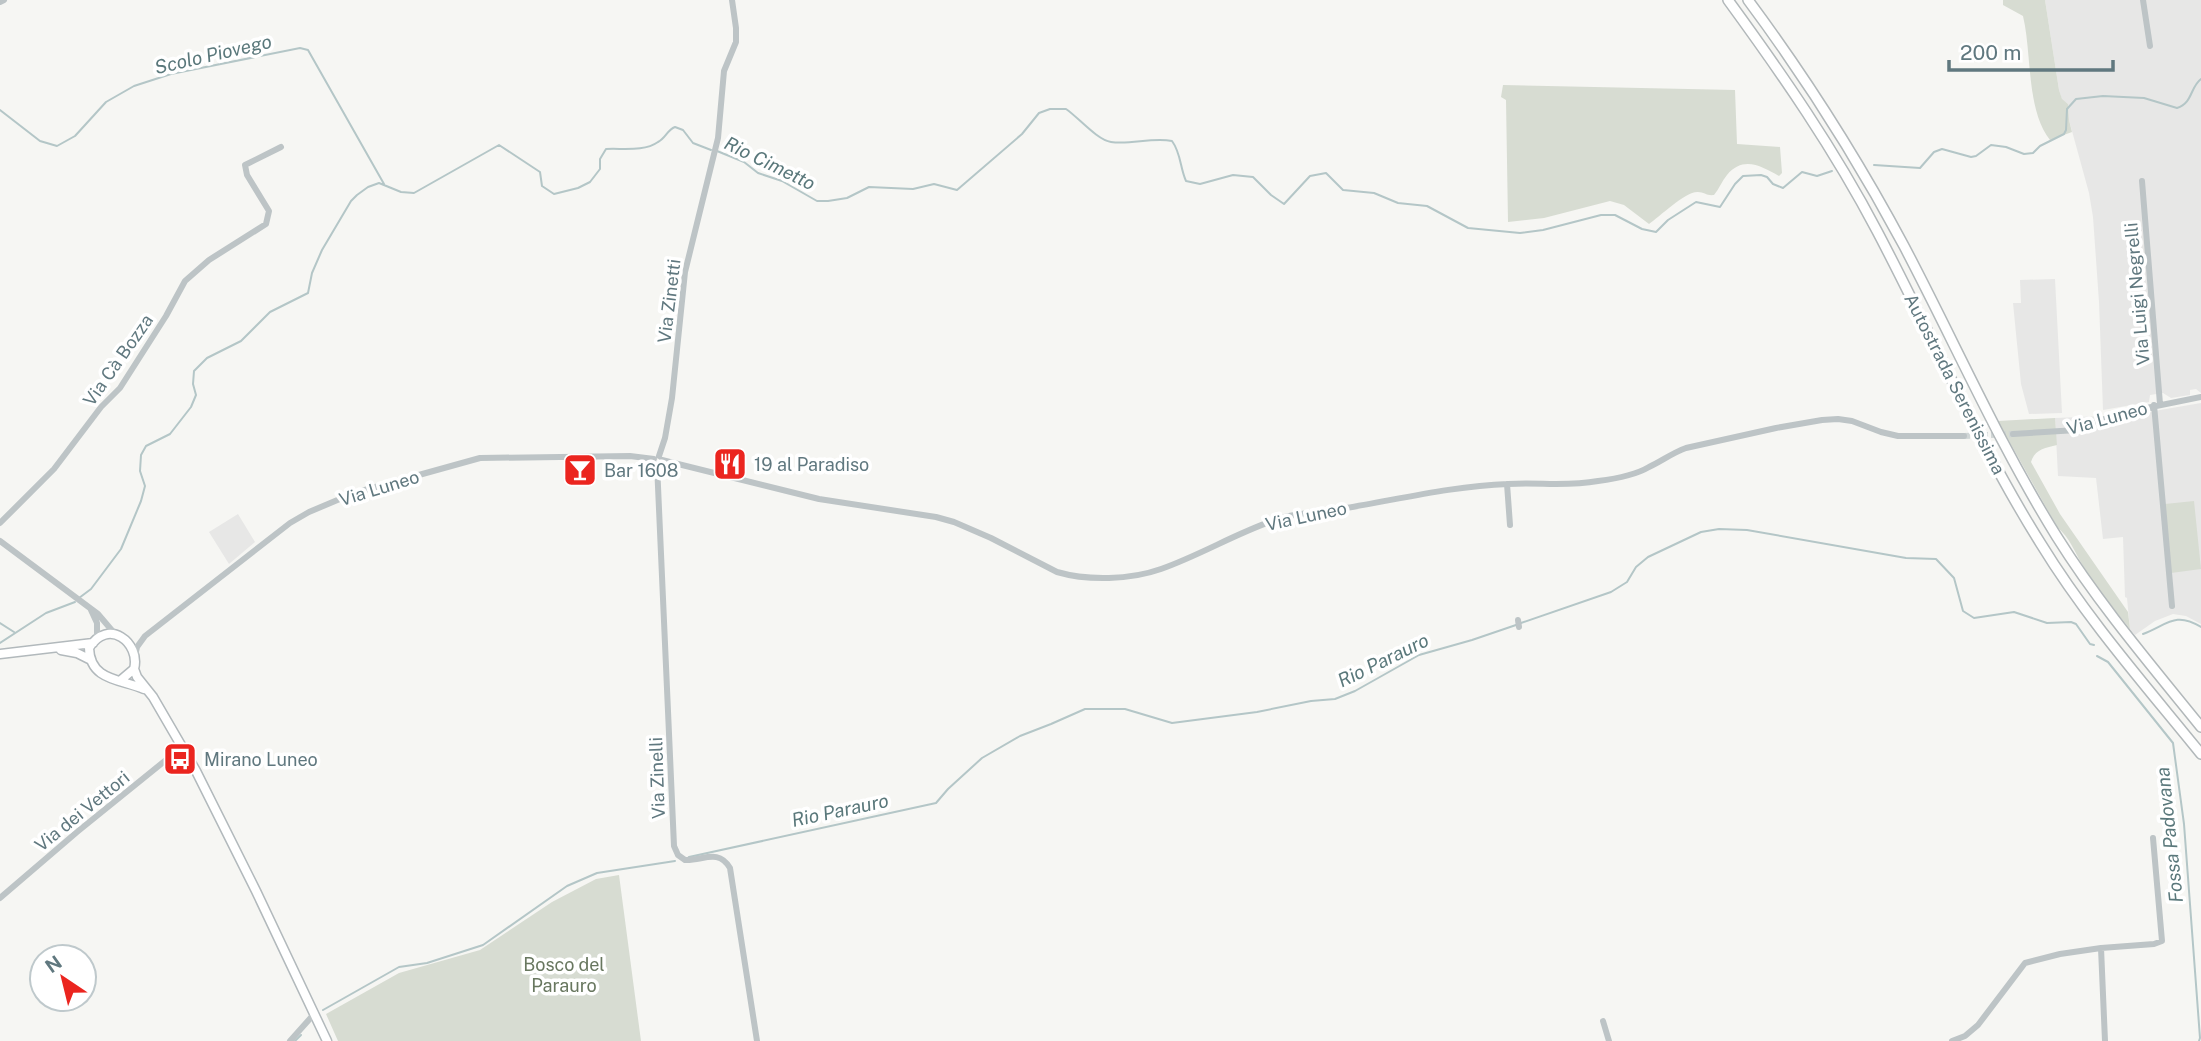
<svg xmlns="http://www.w3.org/2000/svg" width="2201" height="1041" viewBox="0 0 2201 1041" font-family="'Public Sans',sans-serif">
<rect width="100%" height="100%" fill="#f6f6f3"/>
<!-- built -->
<path fill="#e7e7e6" d="M 2045,0 L 2201,0 L 2201,393 L 2196,389 L 2190,390 L 2190,395 L 2171,398 L 2163,393 L 2150,395 L 2149,402 L 2103,410 L 2099,302 L 2093,217 L 2089,193 L 2069,120 L 2068,104 L 2062,100 L 2059,90 Z
M 2055,279 L 2062,413 L 2029,414 L 2021,384 L 2013,303 L 2021,303 L 2020,280 Z
M 2201,403 L 2201,624 L 2186,616 L 2173,614 L 2155,621 L 2135,635 L 2130,629 L 2127,598 L 2125,597 L 2123,537 L 2103,539 L 2096,478 L 2058,476 L 2055,418 L 2131,415 Z
M 238,514 L 255,542 L 229,564 L 209,532 Z"/>
<!-- green -->
<path fill="#d7dcd2" d="M 2003,0 L 2045,0 L 2059,90 L 2062,99 L 2068,104 L 2069,120 L 2072,132 L 2050,140 C 2026,110 2032,53 2023,16 L 2003,5 Z
M 1503,85 L 1735,90 L 1737,144 L 1780,147 L 1782,173 L 1779,176 C 1762,167 1744,155 1727,175 C 1722,181 1719,189 1714,195 C 1707,196 1704,192 1698,192 C 1686,191 1659,217 1649,224 L 1624,205 L 1610,201 L 1544,218 L 1508,222 L 1506,100 L 1501,97 Z
M 2055,418 L 2057,445 C 2045,448 2035,449 2031,462 L 2060,514 L 2128,612 L 2130,629 C 2113,608 2095,587 2082,564 C 2074,551 2070,538 2057,527 L 1998,421 Z
M 2194,501 L 2201,569 L 2171,573 L 2165,504 Z
M 619,875 L 641,1041 L 338,1041 L 326,1014 L 399,973 L 480,950 L 552,902 L 596,879 Z"/>
<g fill="none" stroke-linecap="round" stroke-linejoin="round">
<!-- stream -->
<path stroke="#b4c6c7" stroke-width="2" d="M 0,110 L 40,141 L 57,146 L 75,136 L 106,102 L 134,86 L 171,74 L 300,48 L 308,50 L 384,184
M 717,151 L 744,162 L 758,173 L 782,181 L 817,201 L 828,201 L 847,198 L 869,187 L 913,189 L 934,184 L 957,190 L 1022,134 L 1039,113 L 1050,109 L 1066,109 C 1078,117 1097,140 1111,142 C 1131,145 1152,137 1172,141 C 1181,153 1180,168 1186,181 L 1200,184 L 1233,175 L 1253,177 L 1271,195 L 1284,204 L 1310,176 L 1326,173 L 1343,190 L 1374,193 L 1398,203 L 1427,206 L 1468,228 L 1520,233 L 1543,230 L 1601,215 L 1615,215 L 1642,229 L 1656,232 L 1668,220 L 1696,202 L 1720,207 L 1735,184 L 1743,176 L 1761,175 L 1767,177 L 1773,184 L 1783,188 L 1802,172 L 1817,176 L 1832,171
M 1874,165 L 1920,168 L 1934,152 L 1942,149 L 1971,157 L 1976,156 L 1991,145 L 2006,147 L 2024,154 L 2033,153 L 2040,146 L 2064,134 L 2066,130 L 2067,109 L 2076,99 L 2103,96 L 2144,98 L 2177,108 C 2193,103 2190,87 2201,79
M 79,598 L 91,589 L 121,549 L 141,501 L 145,486 L 140,471 L 141,455 L 146,446 L 170,434 L 191,407 L 196,395 L 193,384 L 194,371 L 207,358 L 241,341 L 270,312 L 308,293 L 312,273 L 322,250 L 351,201 L 357,195 L 368,187 L 379,183 L 401,192 L 414,193 L 499,145 L 540,172 L 542,186 L 554,194 L 578,188 L 590,182 L 600,169 L 600,159 L 606,149 C 622,148 644,152 658,142 C 666,138 667,130 675,127 L 683,130 L 693,143 L 711,150
M 0,623 L 14,632
M 1521,623 L 1611,592 L 1627,582 L 1636,567 L 1648,557 L 1701,532 L 1719,529 L 1747,530 L 1906,558 L 1936,559 L 1954,578 L 1963,611 L 1974,618 L 2014,612 L 2047,623 L 2071,622 L 2076,624 L 2090,644 L 2094,645
M 2143,634 C 2167,625 2175,611 2201,627
M 0,643 L 46,613 L 75,602
M 2097,656 L 2108,662 L 2173,743 L 2184,824 L 2200,1038 L 2199,1041
M 689,857 L 936,803 L 948,789 L 982,758 L 1020,736 L 1051,724 L 1085,709 L 1125,709 L 1172,723 L 1257,712 L 1311,701 L 1335,699 L 1355,691 L 1419,655 L 1472,640 L 1516,625
M 323,1010 L 399,967 L 427,963 L 483,945 L 567,886 L 597,873 L 675,861
M 295,1041 L 301,1035"/>
<!-- minor-tunnel -->
<path stroke="#d0d6d6" stroke-width="6" stroke-dasharray="6 3" stroke-linecap="butt" d="M 1964,436 L 2013,434"/>
<defs>
<path id="major" d="M 61,650 L 77,653 L 91,660
M 0,654 L 93,643
M 134,669 L 137,677 L 153,697 L 196,771 L 256,891 L 327,1041
M 121,680 L 134,669 C 141,643 108,617 89,648 C 90,681 121,679 144,689"/>
<path id="highway" d="M 1728,0 C 1782,74 1834,149 1877,231 C 1932,335 1978,444 2041,544 C 2087,619 2146,686 2201,754
M 1748,0 C 1806,78 1858,160 1904,246 C 1955,343 1999,444 2057,537 C 2099,604 2151,665 2201,727"/>
</defs>
<!-- major casing -->
<use href="#major" stroke="#b2b9bc" stroke-width="11"/>
<!-- highway casing -->
<use href="#highway" stroke="#b2b8ba" stroke-width="12"/>
<!-- minor -->
<path stroke="#bdc4c6" stroke-width="6" d="M 2143,0 L 2150,46
M 0,2 L 4,0
M 2142,181 L 2160,404
M 2154,405 L 2172,606
M 2013,434 L 2077,430 L 2117,414 L 2201,397
M 659,456 L 665,438 L 672,398 L 685,272 L 718,138 L 724,71 L 736,42 L 736,28 L 732,0
M 662,460 L 819,499 L 936,517 L 954,522 L 991,538 L 1057,572 C 1088,581 1130,580 1161,569 C 1201,555 1238,532 1278,519 C 1300,512 1324,512 1346,508 C 1400,499 1453,486 1508,484 C 1540,482 1565,487 1598,481 C 1614,479 1634,476 1649,467 C 1662,461 1672,453 1686,448 L 1776,428 L 1822,420 L 1838,419 L 1852,421 L 1881,432 L 1898,436 L 1964,436
M 657,464 L 674,846 L 678,855 L 685,860 C 703,861 718,848 730,868 L 757,1041
M 1507,484 L 1510,525
M 0,523 L 54,469 L 101,407 L 120,388 L 166,316 L 185,281 L 209,260 L 266,224 L 269,211 L 247,175 L 245,165 L 281,147
M 0,541 L 98,614 L 115,634
M 91,610 L 97,623 L 97,638
M 1518,620 L 1519,627
M 135,656 L 137,647 L 145,636 L 290,523 L 309,512 L 354,493 L 480,458 L 630,456 L 654,459
M 0,898 L 77,832 L 182,747
M 2101,948 L 2105,1041
M 1603,1021 L 1609,1041
M 290,1041 L 315,1013
M 1952,1041 L 1965,1036 L 1978,1025 L 2025,963 L 2060,954 L 2101,948 L 2154,944 L 2162,941 L 2153,838"/>
<!-- major -->
<use href="#major" stroke="#fff" stroke-width="8"/>
<!-- highway -->
<use href="#highway" stroke="#fff" stroke-width="9"/>
</g>
<!-- icons -->
<defs>
<symbol id="restaurant-square" viewBox="-11 -11 22 22"><rect x="-9" y="-9" width="18" height="18" rx="4" fill="#eb251f" stroke="#fff"/><path d="M-5-6h1v4h1v-4h1v4h1v-4h1v5L-1.5 .5V6h-2V.5L-5-1ZM5-6V6H3V1.5H1.5Q1.5-4 5-6Z" fill="#fff"/></symbol>
<symbol id="bar-square" viewBox="-11 -11 22 22"><rect x="-9" y="-9" width="18" height="18" rx="4" fill="#eb251f" stroke="#fff"/><path d="M-6-5H6L.8 .8V4.5H3.5V6h-7V4.5H-.8V.8Z" fill="#fff"/></symbol>
<symbol id="bus-square" viewBox="-11 -11 22 22"><rect x="-9" y="-9" width="18" height="18" rx="4" fill="#eb251f" stroke="#fff"/><path d="M-5-6H5V4H4V6H2V4H-2V6H-4V4H-5ZM-3.5-4V0h7V-4ZM-3.5 1.2v1.5H-2V1.2ZM2 1.2v1.5H3.5V1.2Z" fill="#fff"/></symbol>
</defs>
<g fill-rule="evenodd">
<use href="#restaurant-square" x="711" y="445" width="38" height="38"/>
<use href="#bar-square" x="561" y="451" width="38" height="38"/>
<use href="#bus-square" x="161" y="740" width="38" height="38"/>
</g>
<g text-anchor="middle" dominant-baseline="central" stroke-width="7" stroke-linejoin="round" paint-order="stroke">
<!-- street labels -->
<g font-size="18" fill="#60787f" stroke="#fff">
<text transform="translate(2137 294) rotate(-95)">Via Luigi Negrelli</text>
<text transform="translate(669 301) rotate(-83)">Via Zinetti</text>
<text transform="translate(118 360) rotate(-55)">Via Cà Bozza</text>
<text transform="translate(1955 384) rotate(63)">Autostrada Serenissima</text>
<text transform="translate(2107 418) rotate(-15)">Via Luneo</text>
<text transform="translate(379 488) rotate(-17)">Via Luneo</text>
<text transform="translate(1306 516) rotate(-12)">Via Luneo</text>
<text transform="translate(657 778) rotate(-92)">Via Zinelli</text>
<text transform="translate(82 811) rotate(-39)">Via dei Vettori</text>
</g>
<!-- poi labels -->
<g font-size="18" fill="#60787f" stroke="#fff" text-anchor="start">
<text x="754" y="464">19 al Paradiso</text>
<text x="604" y="470">Bar 1608</text>
<text x="204" y="759">Mirano Luneo</text>
</g>
<!-- park labels -->
<g font-size="18" fill="#68775f" stroke="#fff">
<text x="564" y="964">Bosco del<tspan x="564" dy="21">Parauro</tspan></text>
</g>
<!-- water labels -->
<g font-size="19" font-style="italic" fill="#5a787b" stroke="#fff">
<text transform="translate(213 54) rotate(-13)">Scolo Piovego</text>
<text transform="translate(770 163) rotate(26)">Rio Cimetto</text>
<text transform="translate(1383 660) rotate(-26)">Rio Parauro</text>
<text transform="translate(840 810) rotate(-12)">Rio Parauro</text>
<text transform="translate(2169 835) rotate(-96)">Fossa Padovana</text>
</g>
</g>
<!-- north arrow -->
<g transform="translate(63 978) rotate(325)"><circle r="33" fill="#ffffff" stroke="#bfc9cc" stroke-width="2"/>
<path d="M0-5L12 26L0 18L-12 26Z" fill="#eb251f"/>
<text y="-10" font-size="19" font-weight="bold" text-anchor="middle" fill="#60787f">N</text>
</g>
<!-- scale -->
<path d="M1949 60v10h164v-10" fill="none" stroke="#60787f" stroke-width="3.5"/>
<text x="1960" y="60" font-size="21" fill="#60787f" stroke="#ffffff" stroke-width="5" paint-order="stroke">200 m</text>
</svg>
